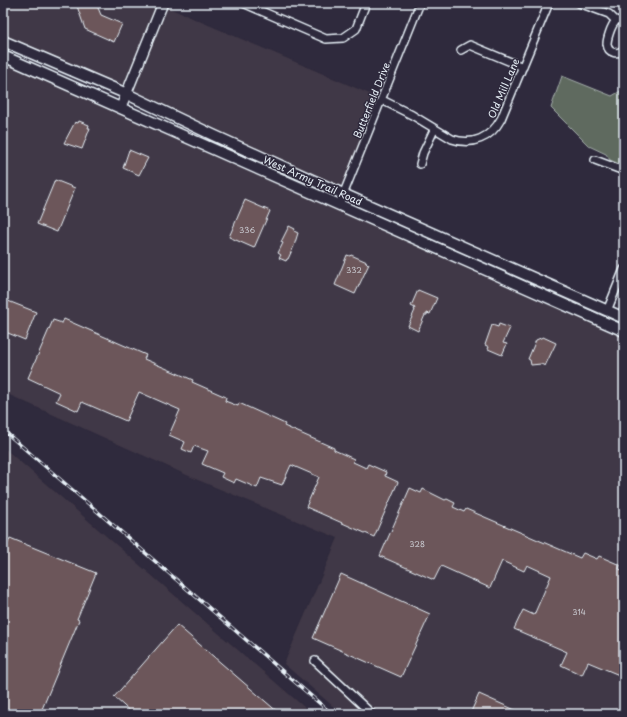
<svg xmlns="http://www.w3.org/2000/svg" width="627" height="717" viewBox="0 0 627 717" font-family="'Playpen Sans',sans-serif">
<rect width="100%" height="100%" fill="#2f2a3d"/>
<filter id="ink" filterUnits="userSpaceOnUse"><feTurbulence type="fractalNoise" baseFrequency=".025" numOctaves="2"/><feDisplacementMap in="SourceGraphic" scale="8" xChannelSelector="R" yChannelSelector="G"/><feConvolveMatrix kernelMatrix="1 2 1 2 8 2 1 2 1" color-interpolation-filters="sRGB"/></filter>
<g filter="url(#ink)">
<!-- built -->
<path fill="#413846" d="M 3,3 L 160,3 L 124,91 L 3,38 Z
M 164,6 L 379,98 L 342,190 L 129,94 Z
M 3,61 L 624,338 L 624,714 L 342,714 L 284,664 L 338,538 L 198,480 L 3,392 Z
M 3,447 L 312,714 L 3,714 Z"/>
<!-- green -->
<path fill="#5f6a5e" stroke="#a4aeab" d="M 562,76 L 612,96 L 624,89 L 624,166 L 610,160 L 606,154 L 589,146 L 551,108 Z"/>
<!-- building -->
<path fill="#6c575a" stroke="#e8f1f8" d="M 80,3 L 96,3 L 101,15 L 122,24 L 114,42 L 85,29 L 77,6 Z
M 79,121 L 89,125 L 88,128 L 90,128 L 82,149 L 64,143 L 75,122 L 78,123 Z
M 129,150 L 148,158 L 139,175 L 123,168 Z
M 55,180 L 75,188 L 57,232 L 37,224 Z
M 245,200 L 270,211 L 254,248 L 229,237 Z
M 289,226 L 295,229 L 294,231 L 298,233 L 294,246 L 288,259 L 287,259 L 286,261 L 279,258 L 281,255 L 278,253 L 283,243 L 281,242 Z
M 347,255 L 350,256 L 351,255 L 367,262 L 366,263 L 369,264 L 355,294 L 335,285 Z
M 418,290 L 437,298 L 430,314 L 427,313 L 427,315 L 425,315 L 418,331 L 408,326 L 415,310 L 414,310 L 415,308 L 411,306 Z
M 3,299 L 36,312 L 25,340 L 3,331 Z
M 64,319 L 146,355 L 144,359 L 193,380 L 192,382 L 226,397 L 225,401 L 238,406 L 239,403 L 285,424 L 284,426 L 334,448 L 334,450 L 354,459 L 353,462 L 366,468 L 368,464 L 386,472 L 385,476 L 398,482 L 374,537 L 306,507 L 319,477 L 291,465 L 282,485 L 261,478 L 257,488 L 236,479 L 234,483 L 221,477 L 223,473 L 202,464 L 208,451 L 194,446 L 191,453 L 182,449 L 185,442 L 169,435 L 180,410 L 139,392 L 126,421 L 82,402 L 78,411 L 56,401 L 60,393 L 28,378 L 53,320 L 62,323 Z
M 499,324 L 510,328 L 503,343 L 507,344 L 502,355 L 488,349 L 489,347 L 485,345 L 492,325 L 498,327 Z
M 543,337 L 556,343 L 545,366 L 541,364 L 531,365 L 530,360 L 528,359 L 536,340 Z
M 410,488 L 421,493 L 423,489 L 445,500 L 447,499 L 455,503 L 453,507 L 464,512 L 466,509 L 580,558 L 583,553 L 597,559 L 599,556 L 620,565 L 619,569 L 624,571 L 624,677 L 588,662 L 582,675 L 561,665 L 567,652 L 514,629 L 523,610 L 534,615 L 551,576 L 527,565 L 524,571 L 502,561 L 490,588 L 441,566 L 434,580 L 380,556 Z
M 10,538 L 96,573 L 77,619 L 79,620 L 40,714 L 3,714 L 3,555 Z
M 341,574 L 430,614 L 401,677 L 313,638 Z
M 177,625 L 280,714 L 133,714 L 114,697 Z
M 479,694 L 524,714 L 470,714 Z"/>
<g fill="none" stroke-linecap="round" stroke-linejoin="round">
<defs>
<path id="minor" d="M 243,3 L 326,39 L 343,38 L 356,29 L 366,3
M 579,3 L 609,14 L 616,21
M 624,20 C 621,20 617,20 615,22 C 611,26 607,39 607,44 C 608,54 619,55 624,49
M 461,50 L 470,45 L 523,67
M 382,100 L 412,115 L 452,139 C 472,146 491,138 501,119 L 549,3
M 595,160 L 624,171
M 420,164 L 423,153 L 434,130
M 339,205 L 420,3
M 607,311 L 624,269
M 315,661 L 372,714"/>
<path id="tertiary" d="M 121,107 L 163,3"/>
<path id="secondary" d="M 3,41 L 127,94 L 213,135 L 343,194 L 624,318
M 3,56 L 624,331"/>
</defs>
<!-- minor casing -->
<use href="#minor" stroke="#e8f1f8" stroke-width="10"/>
<!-- tertiary casing -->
<use href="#tertiary" stroke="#e8f1f8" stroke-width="12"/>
<!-- secondary casing -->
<use href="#secondary" stroke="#e8f1f8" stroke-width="13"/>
<!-- minor -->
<use href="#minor" stroke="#2f2a3d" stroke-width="7"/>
<!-- tertiary -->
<use href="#tertiary" stroke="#2f2a3d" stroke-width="9"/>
<!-- secondary -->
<use href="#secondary" stroke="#2f2a3d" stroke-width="10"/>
<defs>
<path id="rail" d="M 3,430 L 332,714"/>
</defs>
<!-- rail casing -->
<use href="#rail" stroke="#e8f1f8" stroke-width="3.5"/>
<!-- rail -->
<use href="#rail" stroke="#2f2a3d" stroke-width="2" stroke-dasharray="6" stroke-linecap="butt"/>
</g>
</g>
<g text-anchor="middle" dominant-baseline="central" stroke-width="3" stroke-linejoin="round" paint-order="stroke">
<!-- number labels -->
<g font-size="8" fill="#c9cad0">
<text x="247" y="230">336</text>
<text x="354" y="270">332</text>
<text x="417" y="544">328</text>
<text x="579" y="612">314</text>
</g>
<!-- street labels -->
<g font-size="10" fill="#e8f1f8" stroke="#2f2a3d">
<text transform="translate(503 88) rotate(-67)">Old Mill Lane</text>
<text transform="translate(371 100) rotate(-68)">Butterfield Drive</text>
<text transform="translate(313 180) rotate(24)">West Army Trail Road</text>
</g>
</g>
<!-- margin -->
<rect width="627" height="717" fill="none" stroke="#2f2a3d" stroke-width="16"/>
<rect x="8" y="8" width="611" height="701" fill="none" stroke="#e8f1f8" stroke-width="1.5" filter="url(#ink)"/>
</svg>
